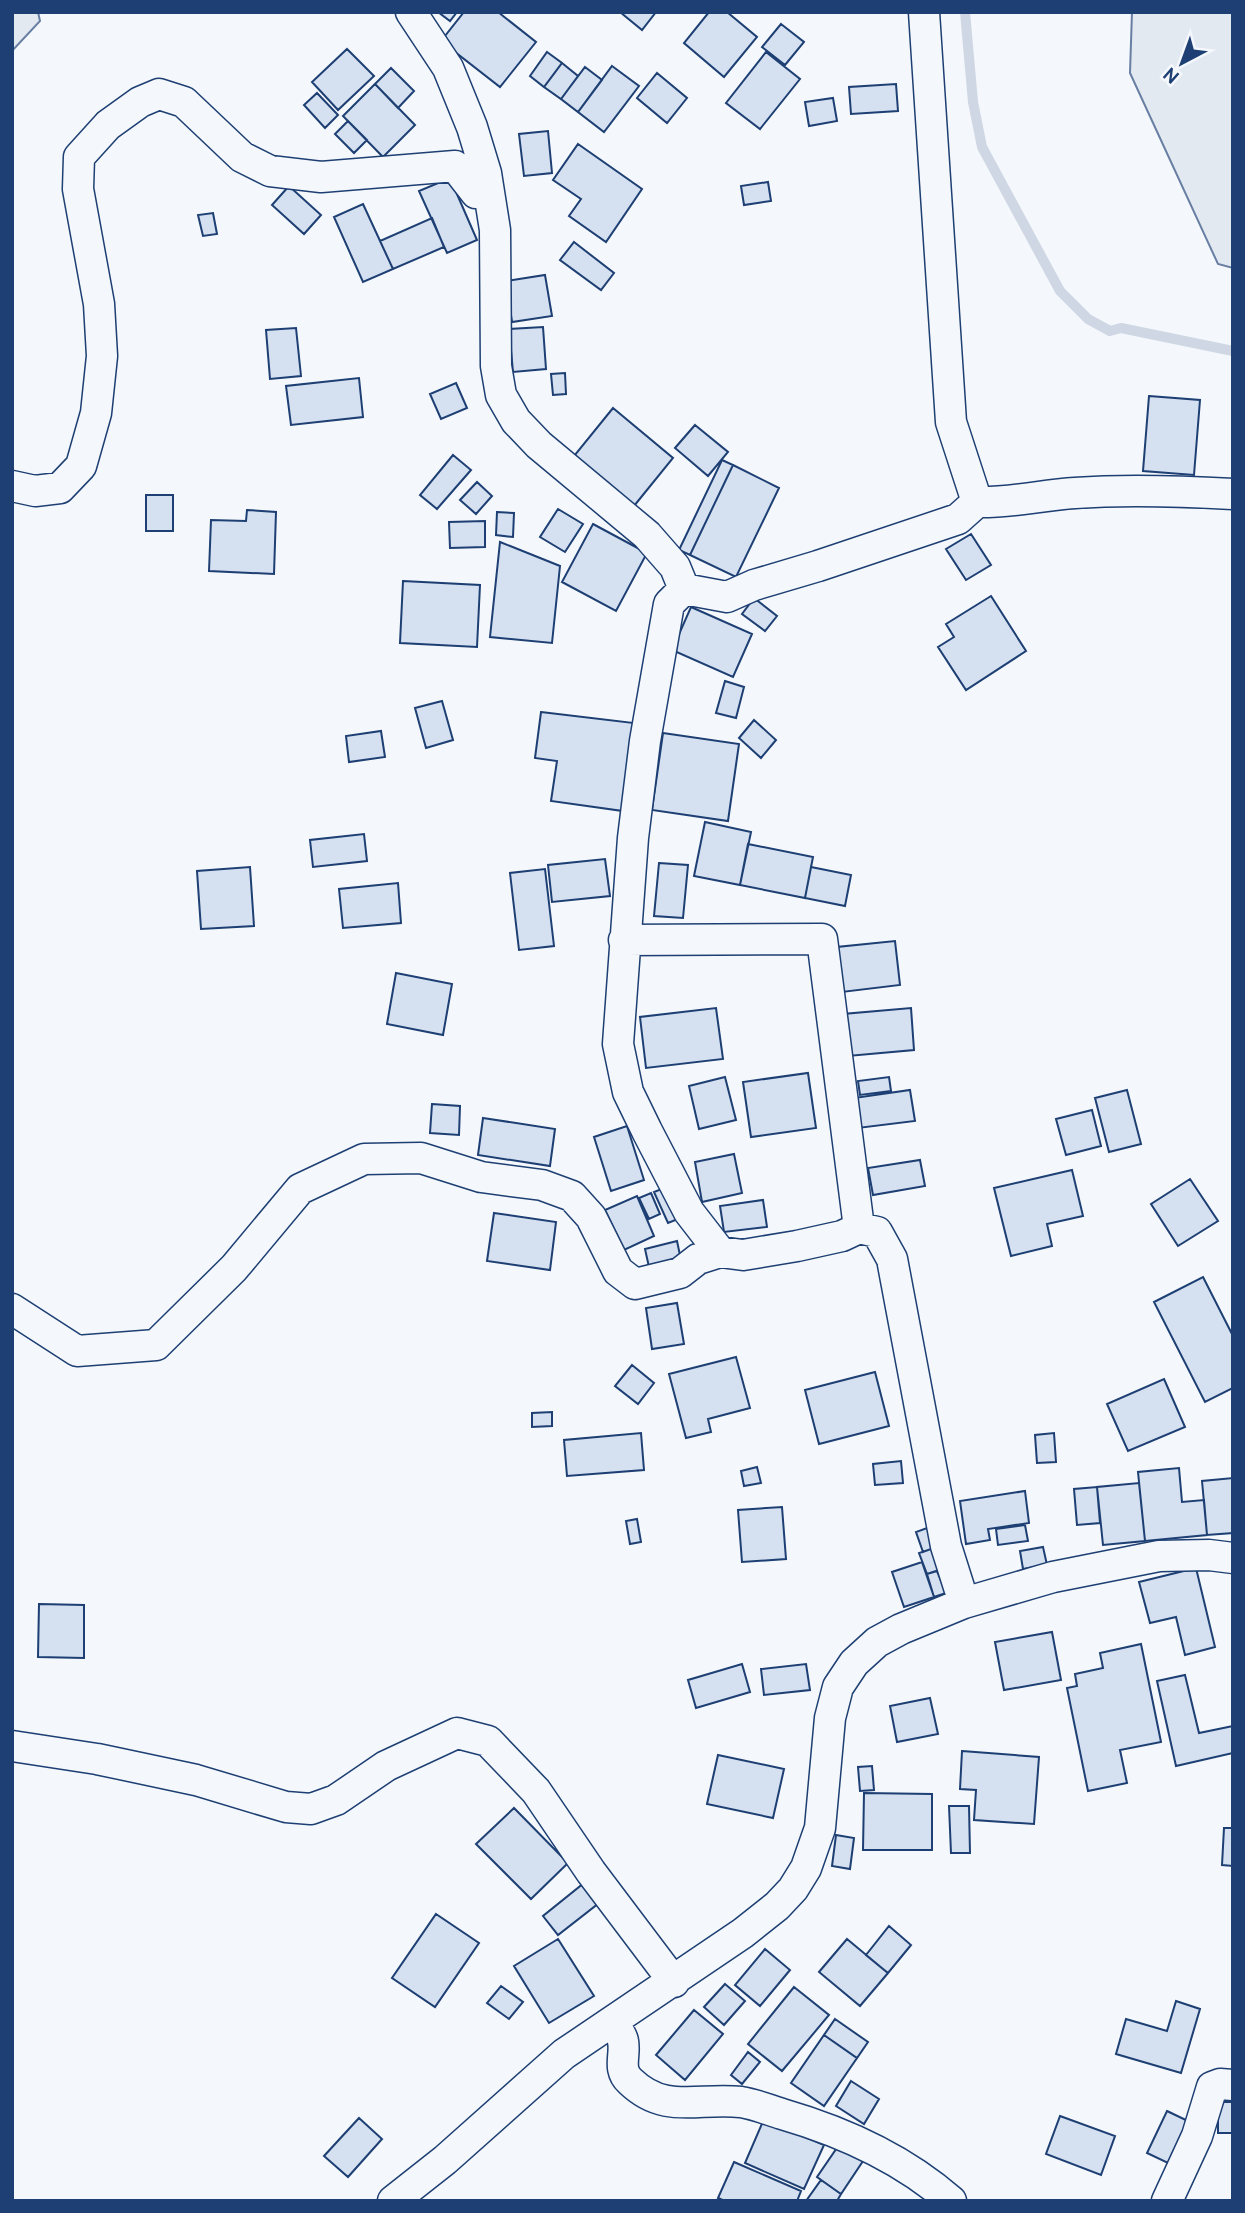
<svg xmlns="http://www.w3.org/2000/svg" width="1245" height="2213" viewBox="0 0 1245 2213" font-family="Cabin,sans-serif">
<rect width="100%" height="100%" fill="#f4f7fb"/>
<!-- green -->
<path fill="#e3e9f0" stroke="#687fa3" stroke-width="2" d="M 12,12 L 38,12 L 40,21 L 12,51 Z
M 1132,12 L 1233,12 L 1233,268 L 1218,264 L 1130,73 Z"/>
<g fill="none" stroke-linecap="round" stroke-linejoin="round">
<!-- stream -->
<path stroke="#cfd7e4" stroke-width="10" d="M 965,12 L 973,102 L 982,147 L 1060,291 L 1088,319 L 1110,331 L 1121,328 L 1233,351"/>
</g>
<!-- building -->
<path fill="#d5e0f0" stroke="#1d3f73" stroke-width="2" d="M 438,12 L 457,12 L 450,21 Z
M 464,12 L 498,12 L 536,42 L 500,87 L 441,41 Z
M 620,12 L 656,12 L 642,30 Z
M 709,12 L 727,12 L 757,37 L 724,77 L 684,43 Z
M 781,24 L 804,42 L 785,65 L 762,47 Z
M 347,49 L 374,76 L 338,110 L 312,82 Z
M 547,52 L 562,63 L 544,87 L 530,76 Z
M 766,52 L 800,79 L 760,129 L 726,103 Z
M 562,63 L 578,76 L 561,99 L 544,87 Z
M 612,66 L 639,86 L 604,132 L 578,112 Z
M 585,67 L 602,80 L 578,112 L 561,99 Z
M 391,68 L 414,91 L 398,108 L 375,84 Z
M 657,73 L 687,98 L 667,123 L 637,98 Z
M 375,84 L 415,125 L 383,157 L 343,116 Z
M 896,84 L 898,111 L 851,114 L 849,87 Z
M 317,93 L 338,115 L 325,128 L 304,105 Z
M 833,98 L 837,121 L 809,126 L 805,102 Z
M 348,121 L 367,140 L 354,153 L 335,134 Z
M 548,131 L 552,173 L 524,176 L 519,134 Z
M 578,144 L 642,189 L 606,242 L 569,216 L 581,199 L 553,180 Z
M 450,178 L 477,240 L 447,253 L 419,191 Z
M 768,182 L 771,201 L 744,205 L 741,186 Z
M 289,186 L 321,215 L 304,234 L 272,205 Z
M 363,204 L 393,269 L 363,282 L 334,217 Z
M 213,213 L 217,234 L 203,236 L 198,215 Z
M 432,218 L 444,247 L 393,269 L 380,241 Z
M 574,242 L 614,273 L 601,290 L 560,260 Z
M 545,275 L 552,316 L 512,322 L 506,281 Z
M 543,327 L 546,369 L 513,372 L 509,329 Z
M 296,328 L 301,376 L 270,379 L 266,330 Z
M 565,373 L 566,394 L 553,395 L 551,374 Z
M 359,378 L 363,417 L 291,425 L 286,386 Z
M 456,383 L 467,408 L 441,419 L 430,394 Z
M 1149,396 L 1200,400 L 1194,475 L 1143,471 Z
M 613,408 L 673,458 L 634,506 L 574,456 Z
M 695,425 L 728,452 L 708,476 L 675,448 Z
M 453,455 L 471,470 L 437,509 L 420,495 Z
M 722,460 L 733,465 L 690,555 L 679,550 Z
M 733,465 L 779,488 L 736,577 L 690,555 Z
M 477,482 L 492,496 L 476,514 L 460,500 Z
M 146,495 L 173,495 L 173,531 L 146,531 Z
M 558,509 L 583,524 L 565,552 L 540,537 Z
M 247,510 L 276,512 L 274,574 L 209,571 L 211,520 L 246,521 Z
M 497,512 L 514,513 L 513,537 L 496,535 Z
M 485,521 L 485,547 L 450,548 L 449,522 Z
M 593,524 L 647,553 L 616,611 L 562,582 Z
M 971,534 L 991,565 L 966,580 L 946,549 Z
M 500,542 L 560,566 L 552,643 L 490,637 Z
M 403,581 L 480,585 L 477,647 L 400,643 Z
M 991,596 L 1026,651 L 966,690 L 938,647 L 954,637 L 946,624 Z
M 754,598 L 777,616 L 765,631 L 742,614 Z
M 691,607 L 752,634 L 733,677 L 672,650 Z
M 725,681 L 744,687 L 736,718 L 716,713 Z
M 442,701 L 453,740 L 426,748 L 415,708 Z
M 541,712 L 634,723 L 623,811 L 551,801 L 557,761 L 535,758 Z
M 754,720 L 776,740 L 761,758 L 739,738 Z
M 381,731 L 385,757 L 349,762 L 346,736 Z
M 663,733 L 739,744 L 728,821 L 652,810 Z
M 705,822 L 751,832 L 740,885 L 694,876 Z
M 364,834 L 367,861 L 313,867 L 310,840 Z
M 748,844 L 813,857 L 805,898 L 740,885 Z
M 605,859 L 610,896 L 552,902 L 548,865 Z
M 659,863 L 688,865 L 683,918 L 654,916 Z
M 250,867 L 254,926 L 201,929 L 197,871 Z
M 811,867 L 851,875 L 845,906 L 805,898 Z
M 545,869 L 554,946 L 519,950 L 510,873 Z
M 398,883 L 401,923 L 343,928 L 339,889 Z
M 895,941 L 900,985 L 842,992 L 837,947 Z
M 396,973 L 452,984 L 443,1035 L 387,1024 Z
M 716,1008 L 723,1059 L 646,1068 L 640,1017 Z
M 911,1008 L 914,1050 L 848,1056 L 843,1014 Z
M 808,1073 L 816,1128 L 751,1137 L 743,1082 Z
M 725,1077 L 736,1120 L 699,1129 L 689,1086 Z
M 889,1077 L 891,1091 L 860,1095 L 858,1081 Z
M 910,1090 L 915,1121 L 858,1128 L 854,1098 Z
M 1127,1090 L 1141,1144 L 1109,1152 L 1095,1098 Z
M 432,1104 L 460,1106 L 459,1135 L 430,1133 Z
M 1092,1110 L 1101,1146 L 1066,1155 L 1056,1119 Z
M 483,1118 L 555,1129 L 550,1166 L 478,1155 Z
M 627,1126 L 644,1180 L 611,1191 L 594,1137 Z
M 734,1154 L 742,1193 L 702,1202 L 695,1162 Z
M 920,1160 L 925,1186 L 873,1195 L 868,1168 Z
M 1072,1170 L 1083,1216 L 1047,1224 L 1052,1246 L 1011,1256 L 994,1188 Z
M 1190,1179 L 1218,1221 L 1178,1246 L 1151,1204 Z
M 669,1186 L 683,1217 L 668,1223 L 654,1192 Z
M 651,1193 L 660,1214 L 649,1219 L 639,1198 Z
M 637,1196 L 654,1236 L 624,1250 L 605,1210 Z
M 763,1200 L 767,1227 L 724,1232 L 720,1206 Z
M 494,1213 L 556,1222 L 550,1270 L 487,1261 Z
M 677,1241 L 681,1260 L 649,1267 L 645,1249 Z
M 1203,1277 L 1233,1336 L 1233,1388 L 1205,1402 L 1154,1302 Z
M 677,1303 L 684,1344 L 652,1349 L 646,1308 Z
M 736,1357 L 750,1408 L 708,1419 L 711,1432 L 686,1438 L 669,1374 Z
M 632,1365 L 654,1383 L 638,1404 L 615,1386 Z
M 875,1372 L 889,1426 L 819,1444 L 805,1390 Z
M 1164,1379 L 1185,1427 L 1128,1451 L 1107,1404 Z
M 552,1412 L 552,1426 L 532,1427 L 532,1413 Z
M 641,1433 L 644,1470 L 567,1476 L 564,1440 Z
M 1054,1433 L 1056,1462 L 1037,1463 L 1035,1435 Z
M 901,1461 L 903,1483 L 875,1485 L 873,1464 Z
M 757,1467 L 761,1483 L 744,1486 L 741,1471 Z
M 1179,1468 L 1182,1502 L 1204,1500 L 1207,1535 L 1145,1541 L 1138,1472 Z
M 1233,1478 L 1233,1533 L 1207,1535 L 1202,1481 Z
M 1139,1483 L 1145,1541 L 1103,1545 L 1097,1487 Z
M 1097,1487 L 1100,1523 L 1077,1525 L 1074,1489 Z
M 1025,1491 L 1029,1523 L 988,1529 L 990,1540 L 966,1544 L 960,1501 Z
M 782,1507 L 786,1559 L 742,1562 L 738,1510 Z
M 637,1519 L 641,1542 L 630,1544 L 626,1521 Z
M 1025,1525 L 1028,1541 L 998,1545 L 996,1529 Z
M 927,1528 L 934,1548 L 923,1552 L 916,1532 Z
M 1043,1547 L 1047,1565 L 1023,1569 L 1020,1551 Z
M 934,1548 L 942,1569 L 927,1574 L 919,1553 Z
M 922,1562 L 934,1597 L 904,1607 L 892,1572 Z
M 1196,1568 L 1215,1647 L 1185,1655 L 1176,1617 L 1150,1623 L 1139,1582 Z
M 937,1571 L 946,1593 L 934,1597 L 927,1574 Z
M 39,1604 L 84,1605 L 84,1658 L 38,1657 Z
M 1052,1632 L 1061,1680 L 1004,1690 L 995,1642 Z
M 1141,1644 L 1161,1742 L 1120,1750 L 1127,1783 L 1088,1791 L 1067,1688 L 1077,1686 L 1075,1674 L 1103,1668 L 1100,1653 Z
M 742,1664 L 750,1692 L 696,1708 L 688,1680 Z
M 806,1664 L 810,1690 L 764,1695 L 761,1669 Z
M 1185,1675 L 1199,1733 L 1233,1726 L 1233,1753 L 1176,1766 L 1157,1681 Z
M 930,1698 L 938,1734 L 897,1742 L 890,1706 Z
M 962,1751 L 1039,1757 L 1034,1824 L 974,1820 L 976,1790 L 960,1789 Z
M 718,1755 L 784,1769 L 773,1818 L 707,1804 Z
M 872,1766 L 874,1790 L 860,1791 L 858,1767 Z
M 864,1793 L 932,1794 L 932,1850 L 863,1850 Z
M 949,1806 L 969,1806 L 970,1853 L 951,1853 Z
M 514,1808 L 568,1863 L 531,1899 L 476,1844 Z
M 1224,1828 L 1233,1828 L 1233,1866 L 1222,1865 Z
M 836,1835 L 854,1838 L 850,1869 L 832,1866 Z
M 584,1883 L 599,1903 L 558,1935 L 543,1916 Z
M 436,1914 L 479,1943 L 435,2007 L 392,1978 Z
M 889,1926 L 911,1945 L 888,1973 L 866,1955 Z
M 558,1939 L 594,1996 L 549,2023 L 514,1966 Z
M 847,1939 L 888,1973 L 860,2006 L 819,1972 Z
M 765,1949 L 790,1970 L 760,2006 L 735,1985 Z
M 725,1984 L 745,2001 L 724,2025 L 704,2007 Z
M 501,1986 L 523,2002 L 509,2019 L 487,2003 Z
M 794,1987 L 829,2015 L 782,2071 L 748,2044 Z
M 1176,2001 L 1200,2009 L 1181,2073 L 1116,2054 L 1126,2019 L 1167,2031 Z
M 694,2010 L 723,2034 L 685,2080 L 656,2055 Z
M 835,2019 L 868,2042 L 857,2058 L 824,2035 Z
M 824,2035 L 857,2058 L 824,2106 L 791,2083 Z
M 748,2052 L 760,2062 L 742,2084 L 731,2075 Z
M 851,2081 L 879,2099 L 864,2124 L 836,2106 Z
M 1218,2102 L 1233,2102 L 1233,2133 L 1218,2133 Z
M 1167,2111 L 1188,2121 L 1168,2163 L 1147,2153 Z
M 1060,2116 L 1115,2136 L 1101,2175 L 1046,2154 Z
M 359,2118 L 382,2139 L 348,2177 L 324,2156 Z
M 764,2119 L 824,2145 L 804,2189 L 745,2163 Z
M 841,2142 L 865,2158 L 841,2194 L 817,2177 Z
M 734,2162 L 801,2191 L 797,2201 L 725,2201 L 718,2198 Z
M 821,2180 L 841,2194 L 837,2201 L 806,2201 Z"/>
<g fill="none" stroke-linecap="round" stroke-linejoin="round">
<defs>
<path id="minor" d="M 411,12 L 448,68 L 472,127 L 486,173 L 495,230 L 496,366 L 501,395 L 516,421 L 539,445 L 647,535 L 675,567 L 684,589
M 924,12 L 951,422 L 977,502
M 12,486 L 35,491 L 60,488 L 81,466 L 96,413 L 102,356 L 99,304 L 78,189 L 79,157 L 108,125 L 140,102 L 159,94 L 184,102 L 242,157 L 270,171 L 321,177 L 455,166 L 476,193 L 489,192
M 684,589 L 669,604 L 645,741 L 633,838 L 618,1044 L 628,1092 L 647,1131 L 689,1212 L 720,1252
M 684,589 L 727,597 L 754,585 L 818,566 L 958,519 L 977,502 C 1011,503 1042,495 1075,493 C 1127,489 1181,491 1233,494
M 624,940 L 822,939 L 859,1228
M 12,1309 L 77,1351 L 156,1345 L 234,1268 L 300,1189 L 364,1159 L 421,1158 L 481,1177 L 542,1185 L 572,1196 L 591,1217 L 618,1271 L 635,1284 L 680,1273 L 698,1259 L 720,1252 L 743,1255 L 797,1246 L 842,1236 L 859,1228 L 877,1232 L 892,1259 L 946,1546 L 964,1603
M 12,1746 L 97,1759 L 196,1780 L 286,1807 L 311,1809 L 336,1800 L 386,1766 L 457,1733 L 488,1741 L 536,1791 L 591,1872 L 674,1982
M 613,2022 C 616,2028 622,2035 623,2041 C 626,2055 617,2069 630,2081 C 665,2115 698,2097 741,2102 C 754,2104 769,2110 782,2114 C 844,2132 902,2158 951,2201
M 393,2201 L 445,2160 L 564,2054 L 743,1933 L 777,1906 L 793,1889 L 806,1868 L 820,1828 L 830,1718 L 838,1687 L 854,1663 L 877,1642 L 901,1629 L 964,1603 L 1053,1577 L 1159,1556 L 1209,1555 L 1233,1558
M 1167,2201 L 1197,2136 L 1212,2087 L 1220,2084 L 1233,2085"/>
</defs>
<!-- minor casing -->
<use href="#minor" stroke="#1d3f73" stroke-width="33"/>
<!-- minor -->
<use href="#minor" stroke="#f4f7fb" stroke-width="30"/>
</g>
<!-- border -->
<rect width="1245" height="2213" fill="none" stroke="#1d3f73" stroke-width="28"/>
<!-- north arrow -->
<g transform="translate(1182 63) rotate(221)" stroke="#f4f7fb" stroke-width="5" paint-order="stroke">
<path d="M0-5L12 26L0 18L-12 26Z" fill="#1d3f73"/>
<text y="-10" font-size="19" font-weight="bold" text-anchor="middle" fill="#1d3f73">N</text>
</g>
</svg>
